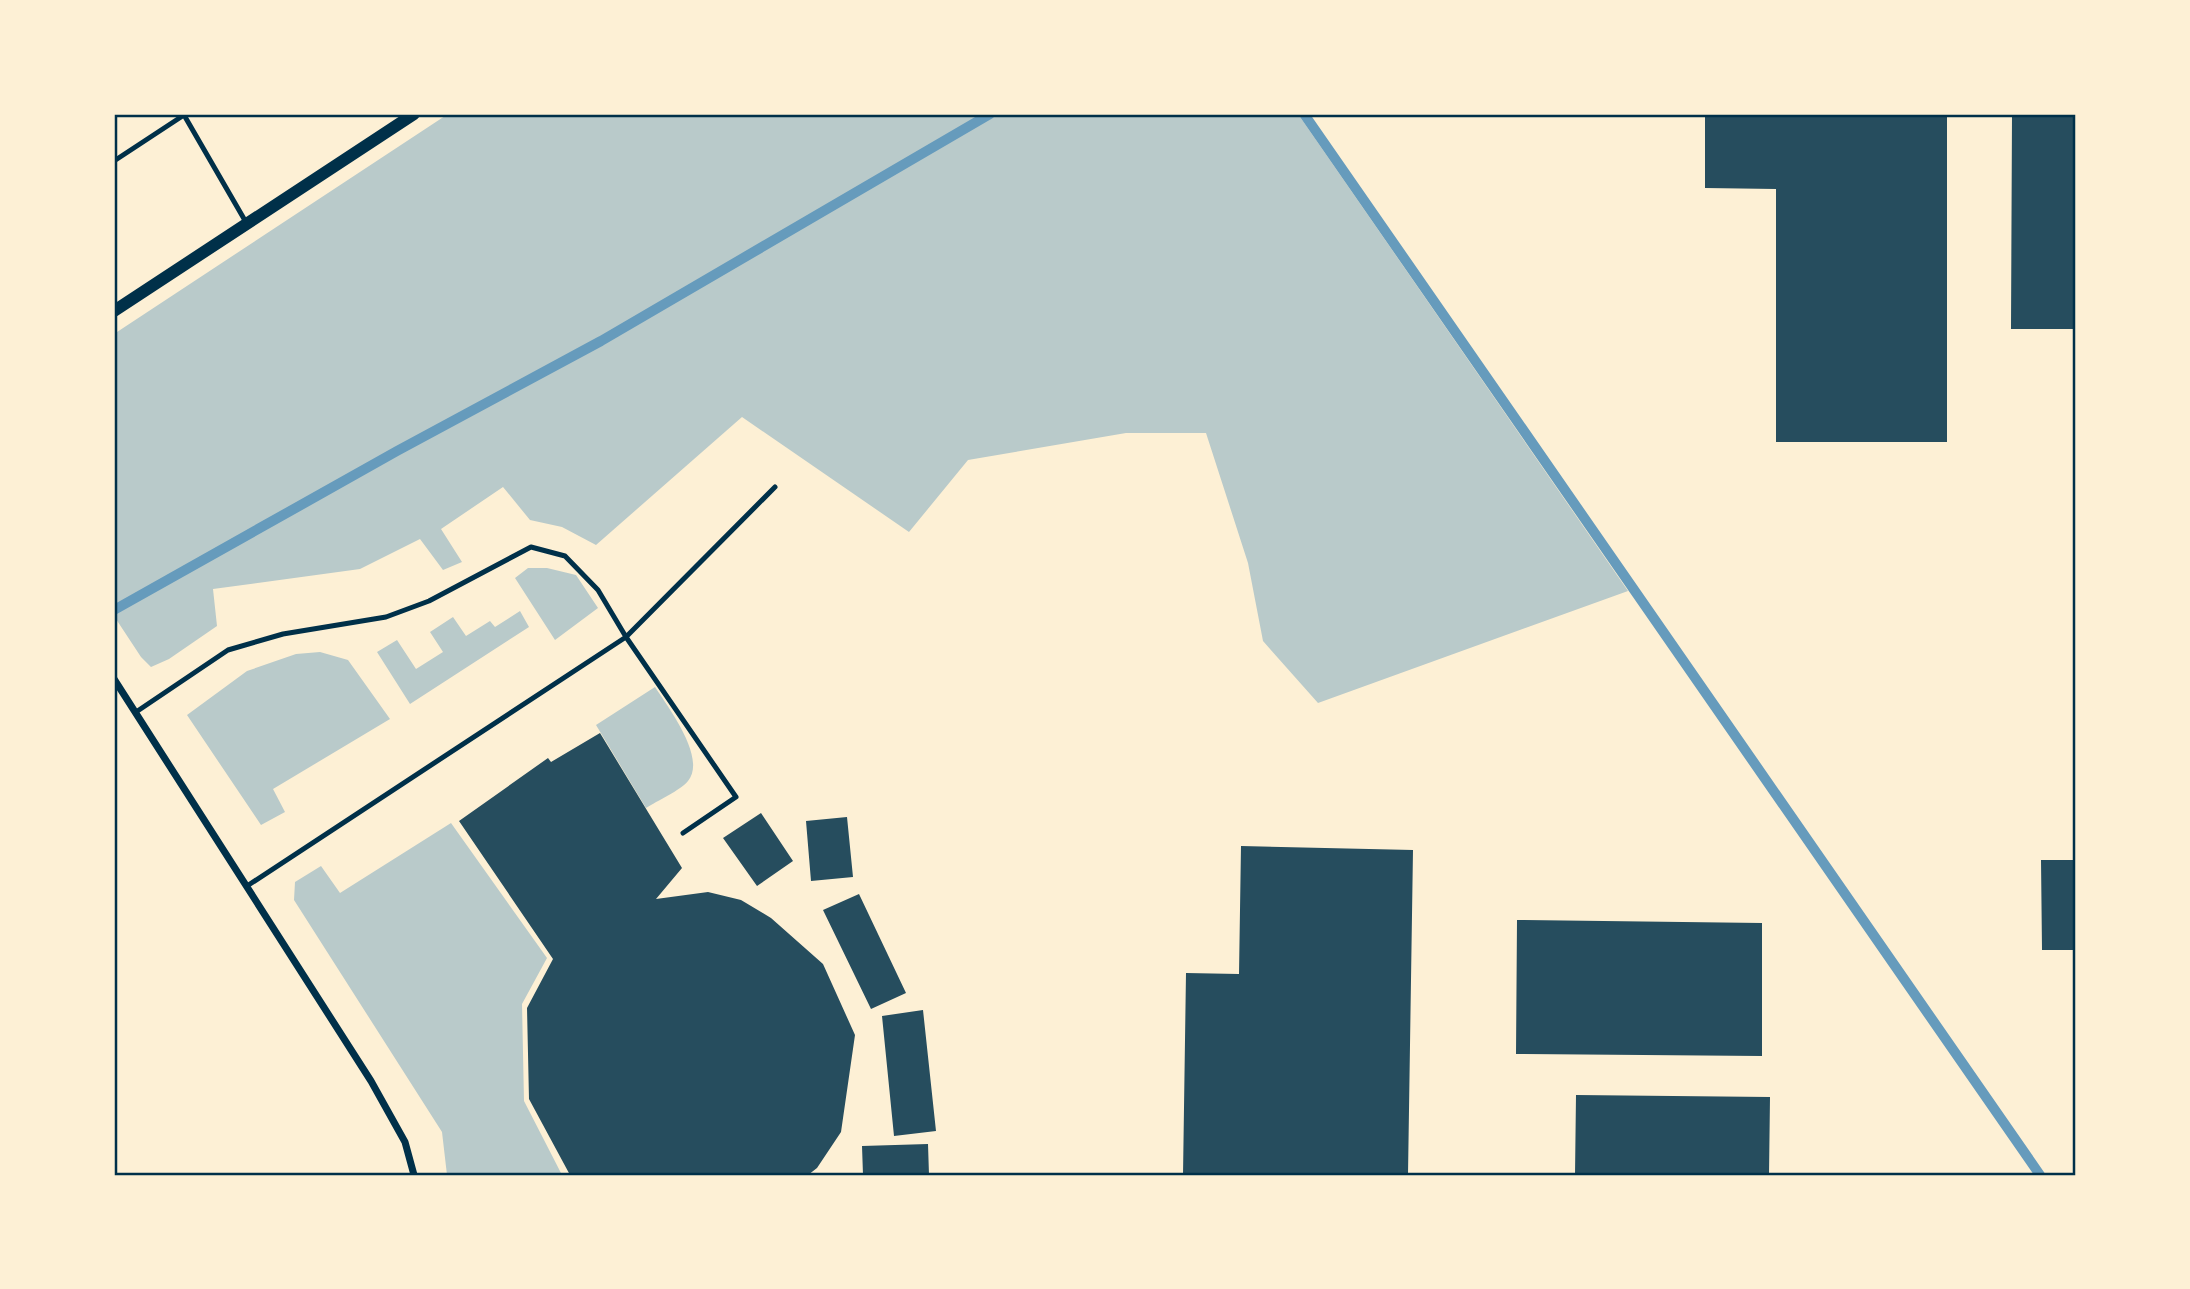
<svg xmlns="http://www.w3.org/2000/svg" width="2190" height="1289" viewBox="0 0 2190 1289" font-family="Commissioner,sans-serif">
<rect width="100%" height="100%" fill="#fdf0d5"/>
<!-- green -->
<path fill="#b9caca" d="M 448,114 L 1298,114 L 1628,591 L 1318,703 L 1263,641 L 1248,563 L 1206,433 L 1126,433 L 968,460 L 909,532 L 742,417 L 596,545 L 562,527 L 530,520 L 503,487 L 441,529 L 462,562 L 443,570 L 420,539 L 360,569 L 213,589 L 217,626 L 169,659 L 151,667 L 141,657 L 114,616 L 114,334 Z
M 528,568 L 547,568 L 576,575 L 598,608 L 555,640 L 515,578 Z
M 520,611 L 529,627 L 410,704 L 377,652 L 397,640 L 416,669 L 443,652 L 430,632 L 453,617 L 466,636 L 490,621 L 495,627 Z
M 320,652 L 348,660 L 390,719 L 273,789 L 285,812 L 261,825 L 187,715 L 247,671 L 296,654 Z
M 655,687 C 668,707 707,758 688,781 C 681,790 657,801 646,808 L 596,725 Z
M 451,823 L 547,958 L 522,1004 L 524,1101 L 562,1175 L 447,1175 L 442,1132 L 294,900 L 295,882 L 321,866 L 340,893 Z"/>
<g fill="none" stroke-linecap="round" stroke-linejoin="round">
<!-- stream -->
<path stroke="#669bbc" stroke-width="10" d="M 1304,114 L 2040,1175
M 114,610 L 397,451 L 601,341 L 990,114"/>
</g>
<!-- building -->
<path fill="#264d5e" d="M 1705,114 L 1947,114 L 1947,442 L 1776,442 L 1776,189 L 1705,188 Z
M 2012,114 L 2076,114 L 2076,329 L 2011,329 Z
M 600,733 L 682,868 L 656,899 L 708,892 L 741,900 L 771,918 L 823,964 L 855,1035 L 841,1132 L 817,1168 L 808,1175 L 570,1175 L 529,1099 L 527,1008 L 553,959 L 459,821 L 548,758 L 551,762 Z
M 761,813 L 793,861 L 757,886 L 723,838 Z
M 847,817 L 853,877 L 811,881 L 806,821 Z
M 1241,846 L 1413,850 L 1408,1175 L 1183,1175 L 1186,973 L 1239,974 Z
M 2041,860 L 2076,860 L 2076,950 L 2042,950 Z
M 859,894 L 906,993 L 871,1009 L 823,910 Z
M 1517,920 L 1762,923 L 1762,1056 L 1516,1054 Z
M 923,1010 L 936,1131 L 894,1136 L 882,1016 Z
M 1576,1095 L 1770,1097 L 1769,1175 L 1575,1175 Z
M 928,1144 L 929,1175 L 863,1175 L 862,1146 Z"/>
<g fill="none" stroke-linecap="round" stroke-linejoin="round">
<!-- service -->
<path stroke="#003049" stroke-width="5" d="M 186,114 L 184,115 L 247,224
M 114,161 L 184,115
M 136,712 L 228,650 L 283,634 L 386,617 L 429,601 L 531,547 L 565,556 L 598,590 L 626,637 L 736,797 L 683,833
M 247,886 L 626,637 L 775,487"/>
<!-- minor -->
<path stroke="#003049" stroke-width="7" d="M 114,679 L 371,1081 L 405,1142 L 414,1175"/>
<!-- tertiary -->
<path stroke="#003049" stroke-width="12" d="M 114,311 L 414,114"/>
</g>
<!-- border -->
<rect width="2190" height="1289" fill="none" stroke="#fdf0d5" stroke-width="231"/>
<rect x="116" y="116" width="1958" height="1058" fill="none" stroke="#003049" stroke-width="2.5"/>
</svg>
